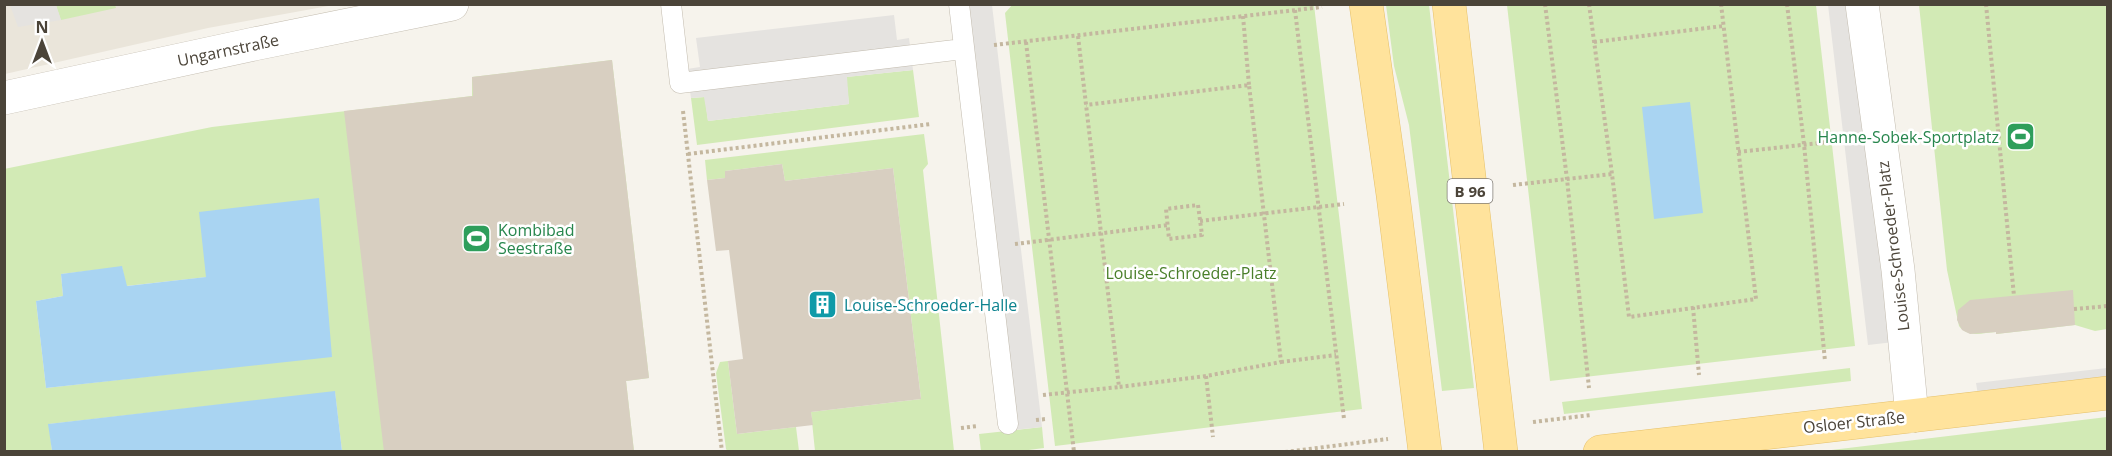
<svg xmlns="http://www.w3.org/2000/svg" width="2112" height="456" viewBox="0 0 2112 456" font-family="'Open Sans',sans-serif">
<rect width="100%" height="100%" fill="#f6f3ec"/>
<!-- residential -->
<path fill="#eae5da" d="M 4,5 L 334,5 L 208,28 L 5,74 Z"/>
<!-- green -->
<path fill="#d2eab5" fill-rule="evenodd" d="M 1013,4 L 1314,5 L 1362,409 L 1055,446 L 1005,13 Z
M 56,5 L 115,5 L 116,8 L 61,20 Z
M 1386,5 L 1429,5 L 1474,388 L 1442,391 L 1409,125 L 1394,66 Z
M 1507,5 L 1816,5 L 1855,346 L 1550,381 Z
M 1919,5 L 2107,5 L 2107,329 L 2095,331 L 2075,325 L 1996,334 L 1996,332 C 1982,333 1968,338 1959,326 L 1947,270 Z
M 612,60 L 649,378 L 626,381 L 634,451 L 342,451 L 335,392 L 49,424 L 52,451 L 6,451 L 4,169 L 212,127 L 472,96 L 472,77 ZM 122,267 L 126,286 L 207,277 L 332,356 L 46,388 L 36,301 L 63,296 L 61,274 Z
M 913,70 L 919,117 L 697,145 L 691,98 L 705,97 L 708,121 L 849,104 L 846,77 Z
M 924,134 L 928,164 L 923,170 L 954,451 L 815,451 L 811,412 L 921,399 L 893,168 L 785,181 L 782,164 L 725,171 L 725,178 L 707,180 L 705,160 Z
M 728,361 L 737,434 L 796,427 L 799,451 L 728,452 L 726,449 L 716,373 L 720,362 Z
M 1850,368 L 1851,381 L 1564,414 L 1562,402 Z
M 2107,417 L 2107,451 L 1823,451 Z
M 1042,427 L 1044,448 L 1021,451 L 981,451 L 979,434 Z"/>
<!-- parking -->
<path fill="#e5e3e0" d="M 10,5 L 56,5 L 61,20 L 18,27 Z
M 963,5 L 992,5 L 1042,427 L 1014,430 Z
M 1828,5 L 1855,5 L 1894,342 L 1868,345 Z
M 894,15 L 897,40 L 909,38 L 913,70 L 847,77 L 849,104 L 708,121 L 704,97 L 691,98 L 687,69 L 700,67 L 696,38 Z
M 2107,368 L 2107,380 L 1978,395 L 1976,383 Z"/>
<!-- water -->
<path fill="#a9d4f2" d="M 1690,102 L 1703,213 L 1654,219 L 1642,107 Z
M 319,198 L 332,357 L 46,388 L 36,301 L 63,296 L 61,274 L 122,266 L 127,286 L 206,277 L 199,212 Z
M 335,391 L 342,451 L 52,451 L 48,424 Z"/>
<!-- building -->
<path fill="#d8cfc1" d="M 612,60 L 649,378 L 626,381 L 634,452 L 384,452 L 344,111 L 473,96 L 472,77 Z
M 782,164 L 785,181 L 893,168 L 921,399 L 811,412 L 813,425 L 737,434 L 728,361 L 743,359 L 729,250 L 716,251 L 707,180 L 725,178 L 725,171 Z
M 2073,290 L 2075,325 L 1996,334 L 1996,332 L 1970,334 L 1962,330 L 1957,320 L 1958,310 L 1970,300 Z"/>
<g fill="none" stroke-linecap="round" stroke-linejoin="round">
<defs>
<path id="lane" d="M 671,4 L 680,83 L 963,49
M 959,4 L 1008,424"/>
<path id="street" d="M 1862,4 L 1898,270 L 1912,416
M 4,98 L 254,44 L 452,4"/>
<path id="primary" d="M 1366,4 L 1393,195 L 1425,452
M 1449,4 L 1501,452
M 1600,452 L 2108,393"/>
</defs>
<!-- lane casing -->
<use href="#lane" stroke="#c2bbae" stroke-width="21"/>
<!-- street casing -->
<use href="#street" stroke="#c2bbae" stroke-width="34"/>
<!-- primary casing -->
<use href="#primary" stroke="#e6c16a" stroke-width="34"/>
<!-- path -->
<path stroke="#c4b79f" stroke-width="4" stroke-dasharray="3 3" stroke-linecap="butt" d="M 195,4 L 195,6
M 1545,4 L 1567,179 L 1589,388
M 1589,4 L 1612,174 L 1629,317 L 1756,299 L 1721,4
M 1787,4 L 1804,144 L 1825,361
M 1986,4 L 2014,296
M 1295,10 L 1344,419
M 1243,16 L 1249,85
M 1078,36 L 1119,387 L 1206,376 L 1281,362 L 1249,85 L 1086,105
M 1026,42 L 1074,452
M 1594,42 L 1723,26
M 994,45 L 1322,7
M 683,111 L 722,452
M 1738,152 L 1838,141
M 688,154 L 931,124
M 1513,185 L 1612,174
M 1198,205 L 1202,235 L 1169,239 L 1166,209 Z
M 1200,221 L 1344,204
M 1015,244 L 1168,225
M 1693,307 L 1699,375
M 2074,309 L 2108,306
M 1281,362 L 1336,355
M 1206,376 L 1213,437
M 1043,395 L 1119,387
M 1036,420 L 1046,419
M 1533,422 L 1591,415
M 961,428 L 978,426
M 1285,452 L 1388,439"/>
<!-- lane -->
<use href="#lane" stroke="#fff" stroke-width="20"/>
<!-- street -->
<use href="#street" stroke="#fff" stroke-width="33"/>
<!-- primary -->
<use href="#primary" stroke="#ffe39c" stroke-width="33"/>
</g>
<!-- icons -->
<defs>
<symbol id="stadium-square" viewBox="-11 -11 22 22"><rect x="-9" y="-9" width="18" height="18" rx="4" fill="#2e9e5b" stroke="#fff"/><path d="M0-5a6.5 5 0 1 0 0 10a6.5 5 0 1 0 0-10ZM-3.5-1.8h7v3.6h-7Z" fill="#fff"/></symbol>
<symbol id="building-square" viewBox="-11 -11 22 22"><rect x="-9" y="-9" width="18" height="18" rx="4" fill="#0f9aa8" stroke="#fff"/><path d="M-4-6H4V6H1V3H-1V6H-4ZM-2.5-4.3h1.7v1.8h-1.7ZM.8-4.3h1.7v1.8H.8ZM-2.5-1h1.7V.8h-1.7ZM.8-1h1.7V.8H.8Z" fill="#fff"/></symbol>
</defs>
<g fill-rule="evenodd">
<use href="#stadium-square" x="2004" y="120" width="33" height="33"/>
<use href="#stadium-square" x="460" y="222" width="33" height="33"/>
<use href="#building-square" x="806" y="288" width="33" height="33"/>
</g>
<g text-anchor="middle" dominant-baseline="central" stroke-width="5" stroke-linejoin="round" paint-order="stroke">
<!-- shield labels -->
<rect fill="#fff" stroke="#817c74" stroke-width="1.5" x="1447.5" y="179" width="45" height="24" rx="4.5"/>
<g font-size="15" font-weight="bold" fill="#4b4439">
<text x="1470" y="191">B 96</text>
</g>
<!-- street labels -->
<g font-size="16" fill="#4b4439" stroke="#fff">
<text transform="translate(228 50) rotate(-12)">Ungarnstraße</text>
<text transform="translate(1893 246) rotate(-97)">Louise-Schroeder-Platz</text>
<text transform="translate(1854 422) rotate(-6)">Osloer Straße</text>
</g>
<!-- leisure labels -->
<g font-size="16" fill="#27864d" stroke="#fff" text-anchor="end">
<text x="1999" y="137">Hanne-Sobek-Sportplatz</text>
<text x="498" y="230" text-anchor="start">Kombibad<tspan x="498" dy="18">Seestraße</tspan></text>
</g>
<!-- park labels -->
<g font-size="16" fill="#4a7f2a" stroke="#fff">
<text x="1191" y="273">Louise-Schroeder-Platz</text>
</g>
<!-- culture labels -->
<g font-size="16" fill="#0d838f" stroke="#fff" text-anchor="start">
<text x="844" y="305">Louise-Schroeder-Halle</text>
</g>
</g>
<!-- border -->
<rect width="2112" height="456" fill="none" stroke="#4b4439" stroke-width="12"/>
<!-- north arrow -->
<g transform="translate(42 42)" stroke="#ffffff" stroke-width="4.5" paint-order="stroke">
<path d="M0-4.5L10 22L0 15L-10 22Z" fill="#4b4439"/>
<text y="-9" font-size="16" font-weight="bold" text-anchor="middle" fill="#4b4439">N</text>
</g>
</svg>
